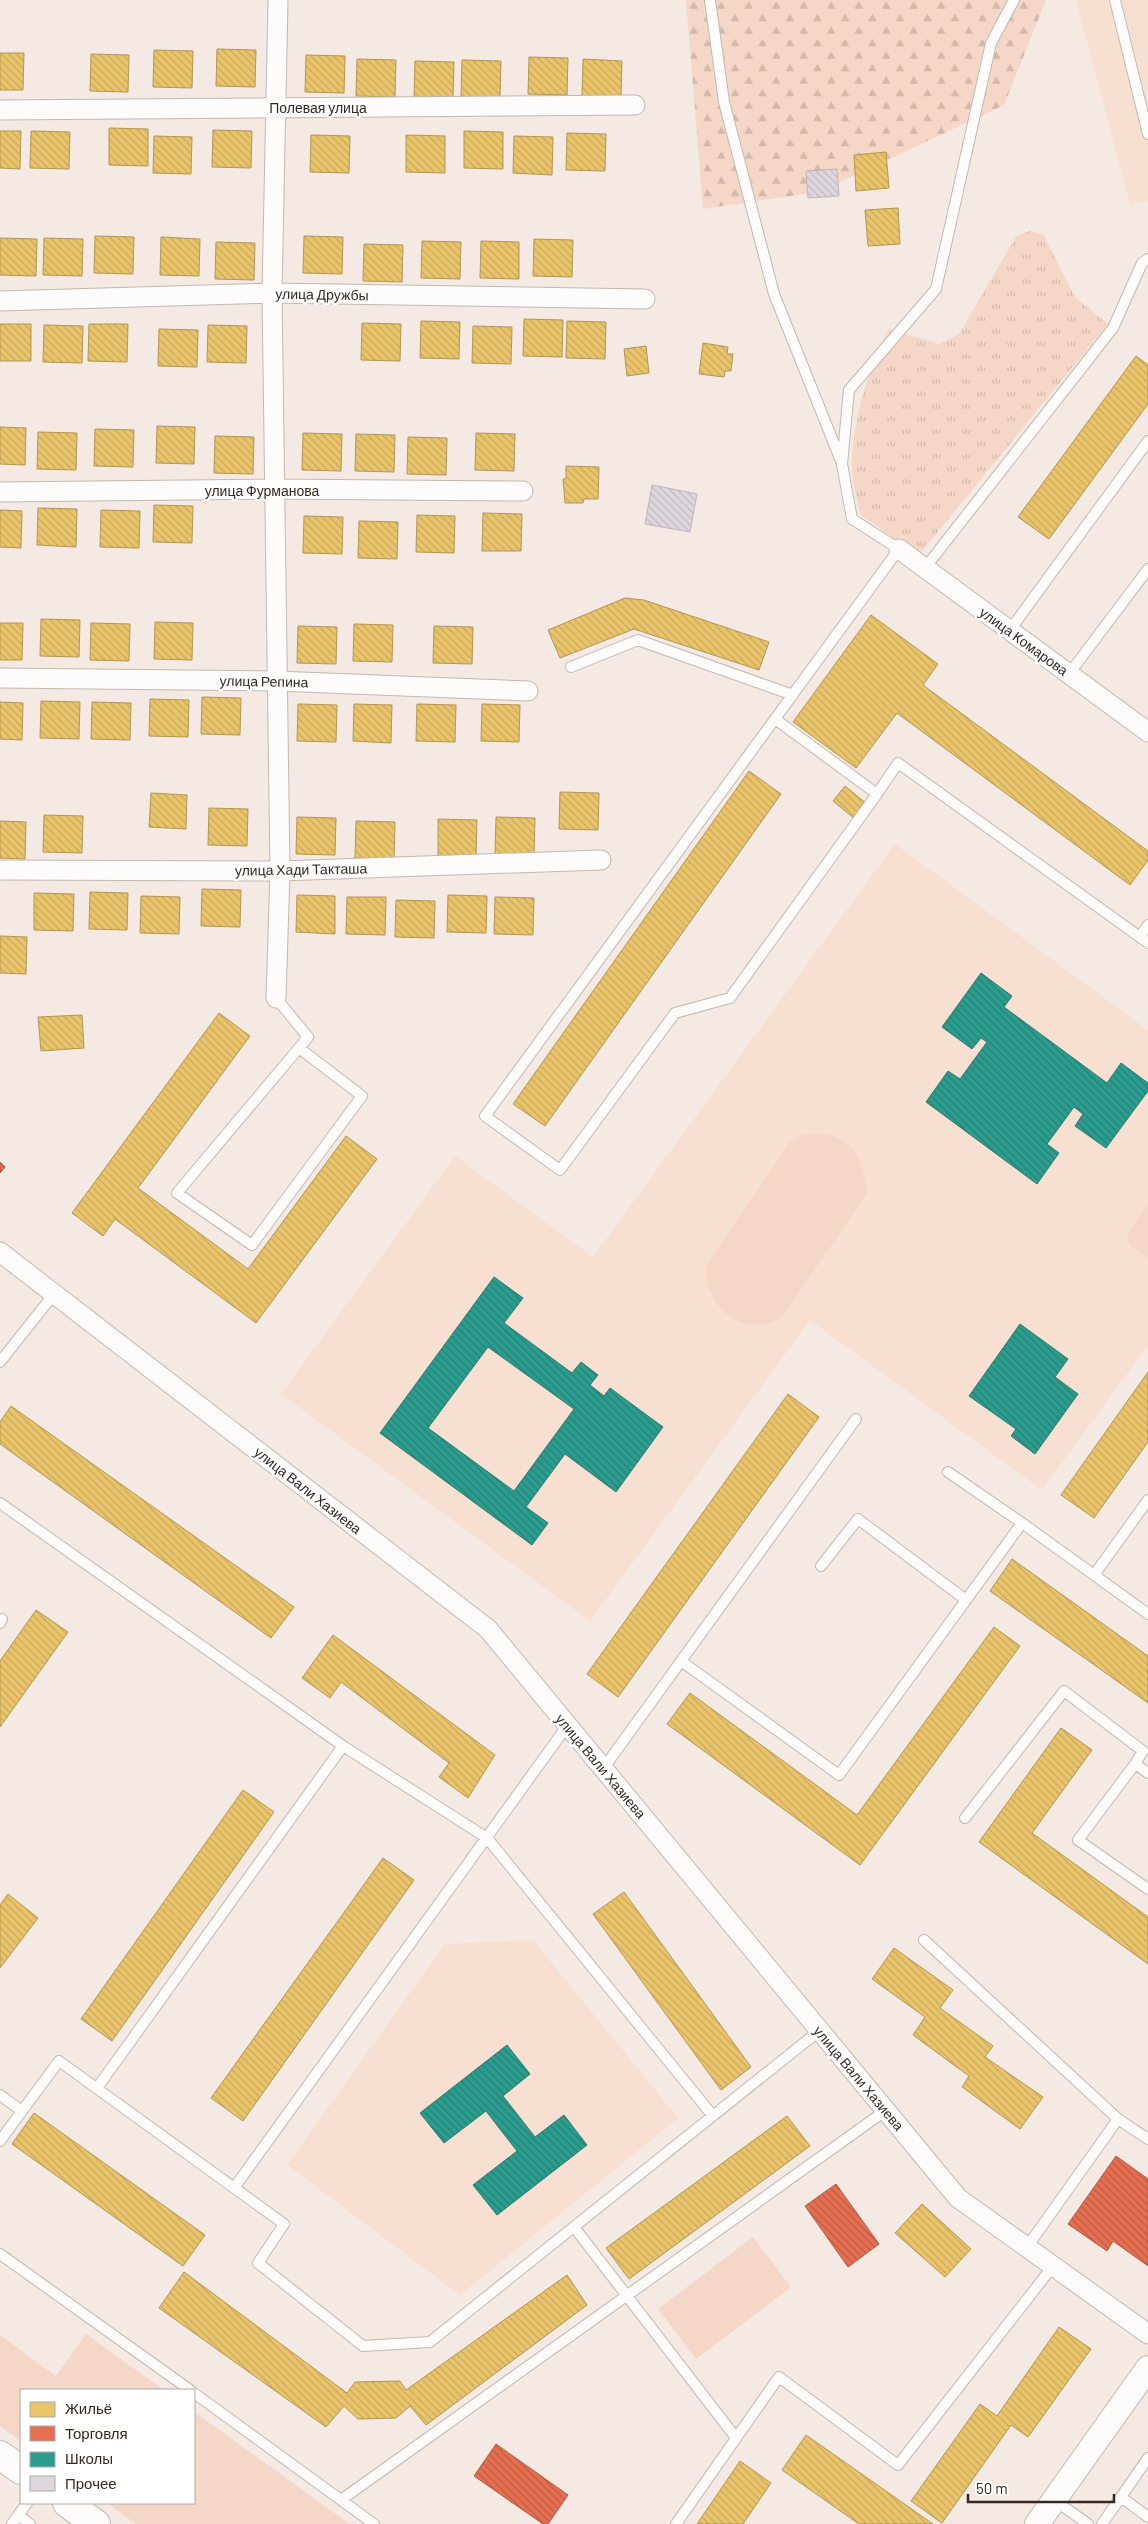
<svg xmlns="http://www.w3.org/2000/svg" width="1148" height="2524" viewBox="0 0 1148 2524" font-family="Barlow,sans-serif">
<defs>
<pattern id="forest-firs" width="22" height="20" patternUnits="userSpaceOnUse" patternTransform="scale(1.25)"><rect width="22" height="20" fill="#f5d7c7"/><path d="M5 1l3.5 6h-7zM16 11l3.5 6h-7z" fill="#d3b9ab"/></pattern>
<pattern id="park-tufts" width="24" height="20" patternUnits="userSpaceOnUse" patternTransform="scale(1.25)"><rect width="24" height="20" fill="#f5d7c7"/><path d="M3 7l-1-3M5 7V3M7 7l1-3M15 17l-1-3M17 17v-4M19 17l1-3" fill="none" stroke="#d3b9ab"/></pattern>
<pattern id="homes-back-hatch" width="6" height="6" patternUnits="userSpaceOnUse" patternTransform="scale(1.25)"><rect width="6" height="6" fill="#e9c46a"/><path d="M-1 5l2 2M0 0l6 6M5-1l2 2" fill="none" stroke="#c8a85c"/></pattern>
<pattern id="shops-back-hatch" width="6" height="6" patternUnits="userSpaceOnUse" patternTransform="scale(1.25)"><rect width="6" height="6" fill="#e76f51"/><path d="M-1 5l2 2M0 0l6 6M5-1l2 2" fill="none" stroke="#bc5b43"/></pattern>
<pattern id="schools-back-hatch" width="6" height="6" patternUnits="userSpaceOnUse" patternTransform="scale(1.25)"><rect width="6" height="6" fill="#2a9d8f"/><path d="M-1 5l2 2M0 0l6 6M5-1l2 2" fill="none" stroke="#258074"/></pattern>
<pattern id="building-back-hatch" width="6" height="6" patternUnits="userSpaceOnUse" patternTransform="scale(1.25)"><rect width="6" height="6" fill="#dfd7de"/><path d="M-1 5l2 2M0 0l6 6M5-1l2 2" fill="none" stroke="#c0b9be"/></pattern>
</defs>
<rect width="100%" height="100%" fill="#f4e9e3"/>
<!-- built -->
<path fill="#f7dfd2" d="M 1076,0 L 1148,0 L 1148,200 L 1130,204 Z
M 895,844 L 1148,1030 L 1148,1345 L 1042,1490 L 810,1320 L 590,1621 L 281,1394 L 455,1156 L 593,1257 Z
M 533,1940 L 678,2118 L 460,2295 L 287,2165 L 445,1944 Z"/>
<!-- grass -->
<path fill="#f5d7c7" d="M 818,1133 C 855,1137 862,1159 867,1193 L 783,1316 C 779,1318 774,1322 770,1323 C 732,1333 702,1298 707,1264 L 791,1141 L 803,1135 Z
M 1148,1203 L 1148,1258 L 1130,1245 L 1127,1236 Z
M 753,2237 L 791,2287 L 696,2359 L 658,2309 Z
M 86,2334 L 164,2390 L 21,2390 L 21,2441 L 0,2426 L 0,2335 L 56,2376 Z
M 194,2412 L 350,2524 L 136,2524 L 107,2503 L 194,2503 Z"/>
<!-- forest -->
<path fill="url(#forest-firs)" d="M 686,0 L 1046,0 L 1004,105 L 819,192 L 703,209 Z"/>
<!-- park -->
<path fill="url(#park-tufts)" d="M 1029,231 L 1043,234 L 1075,297 L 1108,324 L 918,556 L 860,514 C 857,498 851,478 852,461 C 854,416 868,369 889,329 L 939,344 L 959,334 L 1016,237 Z"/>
<!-- homes -->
<path fill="url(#homes-back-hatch)" stroke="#b39554" d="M 217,49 L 256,50 L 255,87 L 216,86 Z
M 154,50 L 193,51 L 192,88 L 153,87 Z
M 0,53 L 24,53 L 23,90 L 0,90 Z
M 91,54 L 129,55 L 128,92 L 90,91 Z
M 306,55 L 345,56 L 344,93 L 305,92 Z
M 529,57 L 568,58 L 567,95 L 528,94 Z
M 357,59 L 396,60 L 395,97 L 356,96 Z
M 583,59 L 622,61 L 621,97 L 582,97 Z
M 462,60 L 501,61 L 500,98 L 461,97 Z
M 415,61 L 454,62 L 453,99 L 414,98 Z
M 109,128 L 148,129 L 148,166 L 109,165 Z
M 213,130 L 252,131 L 251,168 L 212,167 Z
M 0,131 L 21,131 L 20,169 L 0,168 Z
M 31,131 L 70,132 L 69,169 L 30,168 Z
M 464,131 L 503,132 L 503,169 L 464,168 Z
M 567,133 L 606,134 L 605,171 L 566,170 Z
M 311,135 L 350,136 L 349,173 L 310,172 Z
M 406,135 L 445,136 L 445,173 L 406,172 Z
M 154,136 L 192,137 L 191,174 L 153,173 Z
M 514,136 L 553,137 L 552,175 L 513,173 Z
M 886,152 L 889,188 L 856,191 L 854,155 Z
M 898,208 L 900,244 L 868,246 L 865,210 Z
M 95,236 L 134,237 L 133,274 L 94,273 Z
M 304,236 L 343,237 L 342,274 L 303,273 Z
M 161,237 L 200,239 L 199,276 L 160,275 Z
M 0,238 L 37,239 L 36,276 L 0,275 Z
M 44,238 L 83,239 L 82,276 L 43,275 Z
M 534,239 L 573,240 L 572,277 L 533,276 Z
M 422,241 L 461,242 L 460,279 L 421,278 Z
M 481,241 L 519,242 L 519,279 L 480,278 Z
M 216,242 L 255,243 L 254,280 L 215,279 Z
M 364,244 L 403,245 L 402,282 L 363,281 Z
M 524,319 L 563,320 L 562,357 L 523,356 Z
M 421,321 L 460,322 L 459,359 L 420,358 Z
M 567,321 L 606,322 L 605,359 L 566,358 Z
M 362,323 L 401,324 L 400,361 L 361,360 Z
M 0,324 L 31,324 L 31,361 L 0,361 Z
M 89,324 L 128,324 L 127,362 L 88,361 Z
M 44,325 L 83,326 L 82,363 L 43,362 Z
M 208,325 L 247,326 L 246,363 L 207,362 Z
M 473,326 L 512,327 L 511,364 L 472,363 Z
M 159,329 L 198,330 L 197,367 L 158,366 Z
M 703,343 L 728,347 L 727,354 L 733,354 L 731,371 L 725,371 L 724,377 L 699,374 Z
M 646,346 L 649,373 L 627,376 L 624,349 Z
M 1136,356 L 1148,365 L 1148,404 L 1049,539 L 1018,517 Z
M 157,426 L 195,427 L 194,464 L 156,463 Z
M 0,427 L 26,428 L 25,465 L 0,464 Z
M 95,429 L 134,430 L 133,467 L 94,466 Z
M 38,432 L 77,433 L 76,470 L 37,469 Z
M 303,433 L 342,434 L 341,471 L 302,470 Z
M 476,433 L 515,434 L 514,471 L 475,470 Z
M 356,434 L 395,435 L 394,472 L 355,471 Z
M 215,436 L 254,437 L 253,474 L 214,473 Z
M 408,437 L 447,438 L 446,475 L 407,474 Z
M 566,466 L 599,467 L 598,499 L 584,499 L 583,503 L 565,503 L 563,479 L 566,479 Z
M 154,505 L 193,506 L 192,543 L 153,542 Z
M 38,508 L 77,509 L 76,547 L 37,545 Z
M 0,510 L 22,511 L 21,548 L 0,547 Z
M 101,510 L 140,511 L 139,548 L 100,547 Z
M 483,513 L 522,514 L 521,551 L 482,551 Z
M 417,515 L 455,516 L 454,553 L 416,552 Z
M 304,516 L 343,517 L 342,554 L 303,553 Z
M 359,521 L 398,522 L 397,559 L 358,558 Z
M 625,598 L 644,600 L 769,642 L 759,670 L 634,629 L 560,658 L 548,630 Z
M 871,615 L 938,664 L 923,685 L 1148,851 L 1148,860 L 1130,885 L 897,713 L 856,768 L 793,722 Z
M 41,619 L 80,620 L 79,657 L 40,656 Z
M 155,622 L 193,623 L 192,660 L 154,659 Z
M 0,623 L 23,623 L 22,660 L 0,660 Z
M 91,623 L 130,624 L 129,661 L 90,660 Z
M 354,624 L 393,625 L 392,662 L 353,661 Z
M 298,626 L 337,627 L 336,664 L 297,663 Z
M 434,626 L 473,627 L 472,664 L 433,663 Z
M 202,697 L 241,698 L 240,735 L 201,734 Z
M 150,699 L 189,700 L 188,737 L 149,736 Z
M 41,701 L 80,702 L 79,739 L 40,738 Z
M 0,702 L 23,703 L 22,740 L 0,739 Z
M 92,702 L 131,703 L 130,740 L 91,739 Z
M 298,704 L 337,705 L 336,742 L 297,741 Z
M 354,704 L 392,705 L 391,743 L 353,741 Z
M 417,704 L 456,705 L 455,742 L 416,741 Z
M 482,704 L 520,705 L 519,742 L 481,741 Z
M 749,771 L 781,794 L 545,1126 L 513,1104 Z
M 845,786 L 867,804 L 855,819 L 833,801 Z
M 560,792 L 599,793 L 598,830 L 559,829 Z
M 151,793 L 187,795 L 186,829 L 149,827 Z
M 209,808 L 248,809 L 247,846 L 208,845 Z
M 44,815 L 83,816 L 82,853 L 43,852 Z
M 297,817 L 336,818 L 335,855 L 296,854 Z
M 496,817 L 535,818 L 534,855 L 495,854 Z
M 438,819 L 477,820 L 476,858 L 438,856 Z
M 0,821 L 26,822 L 25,859 L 0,858 Z
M 356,821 L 395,822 L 394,859 L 355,858 Z
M 202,889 L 241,890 L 240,927 L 201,926 Z
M 90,892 L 128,893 L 127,930 L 89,929 Z
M 34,893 L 74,894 L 73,931 L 34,930 Z
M 297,895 L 335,896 L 335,934 L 296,932 Z
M 448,895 L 487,896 L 486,933 L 447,932 Z
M 141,896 L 180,897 L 179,934 L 140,933 Z
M 347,897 L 386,897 L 385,935 L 346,934 Z
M 495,897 L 534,898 L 533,935 L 494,934 Z
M 396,900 L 435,901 L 434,938 L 395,937 Z
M 0,936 L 27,937 L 26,974 L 0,973 Z
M 219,1013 L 250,1036 L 138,1188 L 248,1269 L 346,1136 L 377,1159 L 256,1323 L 115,1219 L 103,1236 L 72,1213 Z
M 82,1015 L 84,1048 L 41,1051 L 38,1017 Z
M 1148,1372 L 1148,1442 L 1094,1518 L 1061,1495 Z
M 788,1394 L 819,1417 L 618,1697 L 587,1674 Z
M 11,1406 L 294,1607 L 271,1638 L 0,1444 L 0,1422 Z
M 1012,1559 L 1148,1656 L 1148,1703 L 990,1591 Z
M 36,1610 L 68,1632 L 0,1727 L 0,1661 Z
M 994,1627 L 1020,1646 L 860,1865 L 667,1724 L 690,1693 L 857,1815 Z
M 333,1635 L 495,1755 L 468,1798 L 439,1777 L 449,1763 L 341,1682 L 330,1698 L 302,1678 Z
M 1061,1728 L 1092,1750 L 1032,1833 L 1148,1917 L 1148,1964 L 979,1842 Z
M 243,1790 L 274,1812 L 112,2041 L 81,2019 Z
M 383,1858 L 414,1880 L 243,2121 L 211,2098 Z
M 624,1892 L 751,2067 L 721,2090 L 593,1914 Z
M 8,1894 L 38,1918 L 0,1968 L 0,1905 Z
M 894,1948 L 953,1990 L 940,2008 L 993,2046 L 985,2057 L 1043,2097 L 1020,2129 L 962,2087 L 969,2076 L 913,2035 L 925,2017 L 872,1979 Z
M 34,2113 L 205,2235 L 183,2266 L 12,2144 Z
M 787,2116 L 810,2146 L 629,2279 L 606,2248 Z
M 922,2204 L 971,2249 L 945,2277 L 895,2233 Z
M 184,2272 L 347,2393 L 355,2382 L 400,2381 L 406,2390 L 567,2275 L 587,2305 L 426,2425 L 410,2406 L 396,2418 L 358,2419 L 344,2406 L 326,2427 L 159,2308 Z
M 1059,2327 L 1091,2349 L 1028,2437 L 1011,2425 L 942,2523 L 911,2501 L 980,2404 L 997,2416 Z
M 806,2435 L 933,2524 L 859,2524 L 782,2470 Z
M 740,2461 L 771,2483 L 743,2524 L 697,2524 Z"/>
<!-- shops -->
<path fill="url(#shops-back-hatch)" stroke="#b25a43" d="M 0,1162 L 5,1167 L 0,1173 Z
M 1116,2156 L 1148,2179 L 1148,2266 L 1113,2241 L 1107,2251 L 1068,2224 Z
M 836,2184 L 879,2244 L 848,2267 L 805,2206 Z
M 496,2444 L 568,2495 L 548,2524 L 543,2524 L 474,2476 Z"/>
<!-- schools -->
<path fill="url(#schools-back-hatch)" stroke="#2e7a6e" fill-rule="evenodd" d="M 981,973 L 1012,996 L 1004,1007 L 1107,1083 L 1121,1063 L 1148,1083 L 1148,1091 L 1106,1148 L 1075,1126 L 1083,1114 L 1074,1107 L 1047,1144 L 1059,1153 L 1037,1184 L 926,1102 L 948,1071 L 960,1079 L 987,1042 L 981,1038 L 972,1049 L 942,1027 Z
M 494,1277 L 523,1298 L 504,1323 L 572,1373 L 581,1362 L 598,1375 L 590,1385 L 604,1396 L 610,1388 L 663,1427 L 616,1492 L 565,1454 L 526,1507 L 548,1523 L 532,1545 L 380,1433 ZM 488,1347 L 574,1409 L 514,1491 L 428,1428 Z
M 1020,1324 L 1068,1359 L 1055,1377 L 1078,1394 L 1035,1454 L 1011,1436 L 1016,1429 L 969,1396 Z
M 507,2045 L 530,2074 L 503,2096 L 535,2137 L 564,2115 L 587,2145 L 497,2215 L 473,2185 L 517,2151 L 486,2111 L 444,2143 L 420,2113 Z"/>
<!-- building -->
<path fill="url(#building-back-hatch)" stroke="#bdb6ba" d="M 837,169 L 839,196 L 808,198 L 806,171 Z
M 652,485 L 697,494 L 690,532 L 645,524 Z"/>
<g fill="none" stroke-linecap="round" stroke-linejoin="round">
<defs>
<path id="service" d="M 710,0 L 724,102 L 774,294 L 841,461
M 1115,0 L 1148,134
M 925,568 L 1113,328 L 1142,263 L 1148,259
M 1010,630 L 1148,441
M 571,667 L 638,640 L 793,695
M 1069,674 L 1148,569
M 775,719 L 877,794 L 730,998 L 675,1013 L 560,1170 L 485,1116 L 899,549 L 852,519 L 842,464 L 849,390 L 936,289 L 991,43 L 1014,0
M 877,794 L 898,763 L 1148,943
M 1140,937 L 1148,925
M 276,998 L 308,1037 L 299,1048 L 177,1193 L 252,1245 L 362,1096 L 299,1048
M 0,1362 L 54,1294
M 948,1472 L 1022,1523
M 0,1503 L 343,1746 L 487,1838 L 713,2116
M 821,1566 L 858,1519 L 966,1600
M 1094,1575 L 1148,1500
M 0,1623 L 2,1619
M 681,1661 L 839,1775 L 1022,1523 L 1148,1614
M 1135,1764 L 1148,1773
M 603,1769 L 856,1419
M 965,1818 L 1064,1691 L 1143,1751 L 1135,1764 L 1078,1840 L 1148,1889
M 924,1940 L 1118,2119
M 97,2088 L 343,1746
M 0,2095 L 22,2111 L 0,2141
M 22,2111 L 59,2061 L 284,2224 L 258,2263 L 363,2346 L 430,2342 L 819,2031
M 234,2188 L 567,1726
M 574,2227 L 736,2438
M 1027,2247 L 1118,2119 L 1148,2139
M 0,2254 L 190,2390
M 194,2393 L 374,2524
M 1121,2497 L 1148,2458
M 341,2500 L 885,2111
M 1054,2500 L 1088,2524
M 18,2515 L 30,2524
M 12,2524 L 27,2503
M 676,2524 L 779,2377 L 898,2465 L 1053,2266
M 1102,2524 L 1121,2497 L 1148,2517"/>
<path id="minor" d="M 0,110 L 635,105
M 0,301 L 272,293 L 645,299
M 0,492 L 274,489 L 523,491
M 899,549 L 1148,732
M 0,678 L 276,681 L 528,691
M 0,870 L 280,871 L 601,860
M 276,998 L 280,871 L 272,293 L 278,0
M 0,1252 L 488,1629 L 958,2198 L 1148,2334"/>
<path id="tertiary" d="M 1037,2524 L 1148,2368"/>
<path id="primary" d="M 0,2455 L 21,2470
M 67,2503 L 96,2524"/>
</defs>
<!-- service casing -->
<use href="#service" stroke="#c2b8b2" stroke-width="12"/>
<!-- minor casing -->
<use href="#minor" stroke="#c2b8b2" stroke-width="21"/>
<!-- tertiary casing -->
<use href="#tertiary" stroke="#c2b8b2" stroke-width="26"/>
<!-- primary casing -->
<use href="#primary" stroke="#c2b8b2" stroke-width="30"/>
<!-- service -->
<use href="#service" stroke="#fdfcfb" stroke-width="10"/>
<!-- minor -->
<use href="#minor" stroke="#fdfcfb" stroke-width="19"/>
<!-- tertiary -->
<use href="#tertiary" stroke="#fdfcfb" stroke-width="24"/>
<!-- primary -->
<use href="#primary" stroke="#fdfcfb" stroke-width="28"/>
</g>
<g text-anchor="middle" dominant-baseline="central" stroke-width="5" stroke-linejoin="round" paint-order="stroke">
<!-- street labels -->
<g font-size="14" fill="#362821" stroke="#fff">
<text x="318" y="107">Полевая улица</text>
<text transform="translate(322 294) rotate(1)">улица Дружбы</text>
<text x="262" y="490">улица Фурманова</text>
<text transform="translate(1024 641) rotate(36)">улица Комарова</text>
<text transform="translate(264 681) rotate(1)">улица Репина</text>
<text transform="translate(301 869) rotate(-1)">улица Хади Такташа</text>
<text transform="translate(308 1490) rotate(38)">улица Вали Хазиева</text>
<text transform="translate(601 1766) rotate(50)">улица Вали Хазиева</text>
<text transform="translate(859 2078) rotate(50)">улица Вали Хазиева</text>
</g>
</g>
<!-- legend -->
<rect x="20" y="2389" width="175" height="115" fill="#ffffff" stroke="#afa9a6"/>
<rect x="30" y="2402" width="25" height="15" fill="#e9c46a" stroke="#afa9a6"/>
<text x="65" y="2414" font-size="15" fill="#362821">Жильё</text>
<rect x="30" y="2426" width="25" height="15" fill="#e76f51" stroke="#afa9a6"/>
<text x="65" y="2439" font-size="15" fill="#362821">Торговля</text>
<rect x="30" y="2452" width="25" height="15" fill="#2a9d8f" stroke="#afa9a6"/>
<text x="65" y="2464" font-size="15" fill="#362821">Школы</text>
<rect x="30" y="2476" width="25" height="15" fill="#dfd7de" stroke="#afa9a6"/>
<text x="65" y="2489" font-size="15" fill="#362821">Прочее</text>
<!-- scale -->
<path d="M968 2494v8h146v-8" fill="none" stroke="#362821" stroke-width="2.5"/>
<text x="976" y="2494" font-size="15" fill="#362821" stroke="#ffffff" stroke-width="4" paint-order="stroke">50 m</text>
</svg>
